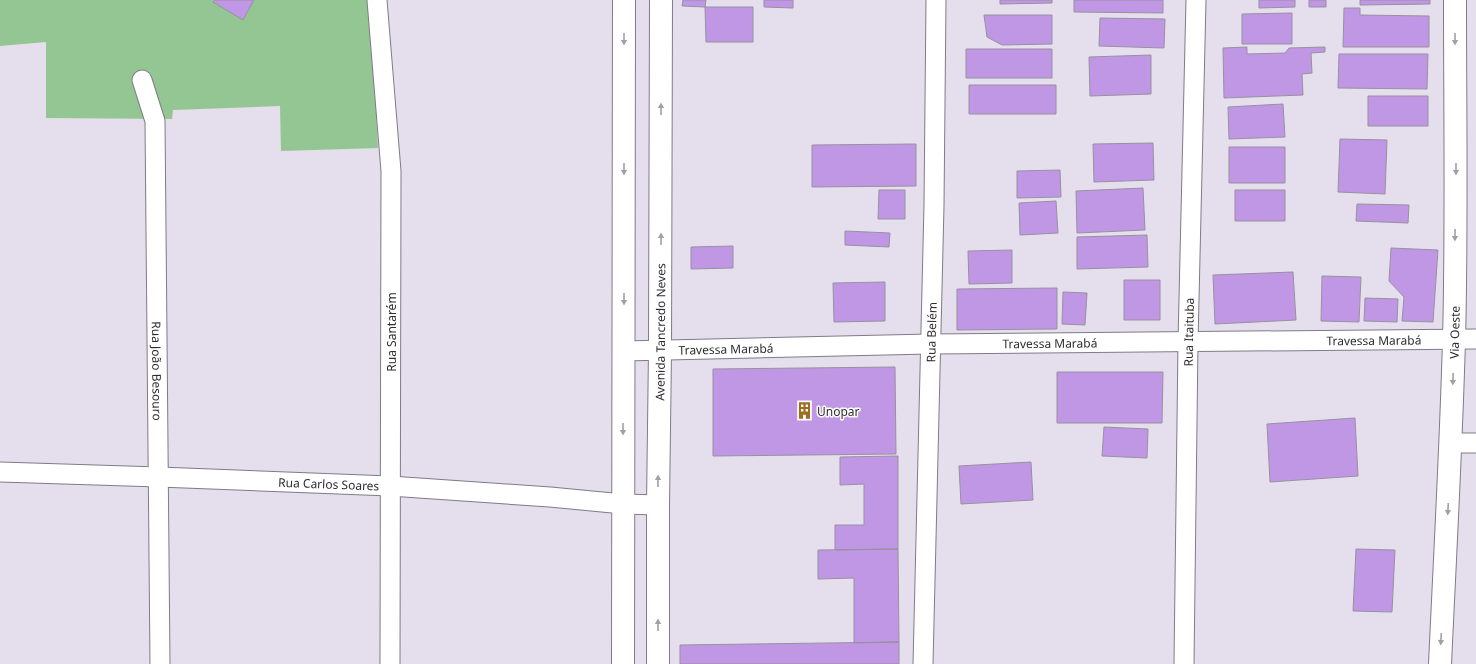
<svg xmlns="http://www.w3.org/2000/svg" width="1476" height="664" viewBox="0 0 1476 664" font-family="'Noto Sans',sans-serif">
<rect width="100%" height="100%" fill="#e5deec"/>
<!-- green -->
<path fill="#93c692" d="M 0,0 L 370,0 L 378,148 L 281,151 L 280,106 L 173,110 L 172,119 L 46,118 L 46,42 L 0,46 Z"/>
<!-- building -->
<path fill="#c097e4" stroke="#98919f" d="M 215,0 L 254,0 L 243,20 L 213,2 Z
M 683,0 L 706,0 L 705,7 L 682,6 Z
M 764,0 L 793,0 L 793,8 L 764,7 Z
M 1000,0 L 1052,0 L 1052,3 L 1000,4 Z
M 1074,0 L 1163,0 L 1163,13 L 1074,12 Z
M 1259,0 L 1295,0 L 1295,7 L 1259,8 Z
M 1309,0 L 1326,0 L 1326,7 L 1309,7 Z
M 1360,0 L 1430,0 L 1430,4 L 1360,5 Z
M 705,7 L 753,7 L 753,42 L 706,42 Z
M 1344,8 L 1360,8 L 1360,15 L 1429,16 L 1429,47 L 1343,47 Z
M 1292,13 L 1292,44 L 1242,44 L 1242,14 Z
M 984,15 L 1052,15 L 1052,44 L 1002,45 L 987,37 Z
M 1100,18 L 1165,19 L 1164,48 L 1099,46 Z
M 1247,47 L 1247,54 L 1285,53 L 1289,48 L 1325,47 L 1325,52 L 1311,53 L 1312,73 L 1302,74 L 1303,95 L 1224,98 L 1223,48 Z
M 966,49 L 1052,49 L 1052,78 L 966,78 Z
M 1339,54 L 1428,54 L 1427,89 L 1338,88 Z
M 1151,55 L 1151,94 L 1090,96 L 1089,57 Z
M 969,85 L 1056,85 L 1056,114 L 969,114 Z
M 1368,96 L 1428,96 L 1428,126 L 1368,126 Z
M 1283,104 L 1285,137 L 1229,139 L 1228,107 Z
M 1340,139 L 1387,140 L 1385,194 L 1338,192 Z
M 1153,143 L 1154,180 L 1094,182 L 1093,144 Z
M 916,144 L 916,186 L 812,187 L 812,145 Z
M 1229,147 L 1285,147 L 1285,183 L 1229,183 Z
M 1060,170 L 1061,197 L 1017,198 L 1017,171 Z
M 1143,188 L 1145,230 L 1077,233 L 1076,191 Z
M 879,190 L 905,190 L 905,219 L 878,219 Z
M 1235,190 L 1285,190 L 1285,221 L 1235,221 Z
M 1056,201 L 1058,233 L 1020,235 L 1019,203 Z
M 1357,204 L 1409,205 L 1408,223 L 1356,221 Z
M 845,231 L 890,233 L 889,247 L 845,245 Z
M 1147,235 L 1148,267 L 1077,269 L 1077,237 Z
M 733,246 L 733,268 L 691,269 L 691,247 Z
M 1391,248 L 1438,250 L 1433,322 L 1402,321 L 1404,297 L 1389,281 Z
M 1012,250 L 1012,283 L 969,284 L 968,251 Z
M 1293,272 L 1296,320 L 1215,324 L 1213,275 Z
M 1322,276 L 1361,277 L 1359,322 L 1321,321 Z
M 1124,280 L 1160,280 L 1160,320 L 1124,320 Z
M 885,282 L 885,321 L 834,322 L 833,283 Z
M 1057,288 L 1057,329 L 957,330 L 957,289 Z
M 1063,292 L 1087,293 L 1085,325 L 1062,324 Z
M 1365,298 L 1398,299 L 1397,322 L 1364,321 Z
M 895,367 L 896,454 L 713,456 L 713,369 Z
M 1057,372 L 1163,372 L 1162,423 L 1057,423 Z
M 1355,418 L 1358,476 L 1270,482 L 1267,424 Z
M 1104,427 L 1148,429 L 1147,458 L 1102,456 Z
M 898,456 L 898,549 L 835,550 L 835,525 L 864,525 L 864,484 L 840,485 L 840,457 Z
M 1031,462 L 1033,500 L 961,504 L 959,466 Z
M 898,549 L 899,642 L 854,643 L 854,578 L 818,579 L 818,550 Z
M 1356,549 L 1395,550 L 1392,612 L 1353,611 Z
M 899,642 L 899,664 L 680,664 L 680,645 Z"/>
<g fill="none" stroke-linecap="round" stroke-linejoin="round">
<defs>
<g id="minor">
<path d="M 377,0 L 391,171 L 390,664"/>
<path id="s1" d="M 142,80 L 155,121 L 160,664"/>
<path id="s2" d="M 624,351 L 930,344 L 1476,339"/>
<path d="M 1451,443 L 1476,443"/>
<path id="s3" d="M 0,472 L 159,477 L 390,486 L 550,497 L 623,504 L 658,505"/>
<path id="s4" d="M 923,664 L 934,205 L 936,0"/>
<path id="s5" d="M 1184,664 L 1188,342 L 1196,0"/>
</g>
<g id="tertiary">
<path d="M 623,664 L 624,0"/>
<path id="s6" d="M 658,664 L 658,505 L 660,350 L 661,0"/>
<path id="s7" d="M 1440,664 C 1445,556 1451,448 1454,340 C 1457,227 1455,113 1455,0"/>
</g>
</defs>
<!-- minor casing -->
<use href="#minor" stroke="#817a87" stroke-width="21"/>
<!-- tertiary casing -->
<use href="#tertiary" stroke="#817a87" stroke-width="24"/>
<!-- minor -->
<use href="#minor" stroke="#fff" stroke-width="19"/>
<!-- tertiary -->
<use href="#tertiary" stroke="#fff" stroke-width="22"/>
</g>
<!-- one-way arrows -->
<defs><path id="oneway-solid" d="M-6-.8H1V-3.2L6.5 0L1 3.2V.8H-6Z"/></defs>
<g fill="#a1a0a2">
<use href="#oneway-solid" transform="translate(624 39) rotate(90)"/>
<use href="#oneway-solid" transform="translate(1455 39) rotate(90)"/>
<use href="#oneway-solid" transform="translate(661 109) rotate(-90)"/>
<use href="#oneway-solid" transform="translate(624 169) rotate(90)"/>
<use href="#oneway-solid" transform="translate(1456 169) rotate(90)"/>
<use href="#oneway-solid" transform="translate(1455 235) rotate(91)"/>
<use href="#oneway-solid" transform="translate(661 239) rotate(-90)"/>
<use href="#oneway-solid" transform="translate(624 299) rotate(90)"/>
<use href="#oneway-solid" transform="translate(1453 379) rotate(92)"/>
<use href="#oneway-solid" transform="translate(623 429) rotate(90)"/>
<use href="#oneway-solid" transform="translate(658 481) rotate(-89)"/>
<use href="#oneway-solid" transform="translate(1448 509) rotate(93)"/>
<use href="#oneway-solid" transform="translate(658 625) rotate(-90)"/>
<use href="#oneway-solid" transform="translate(1441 639) rotate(93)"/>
</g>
<!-- icons -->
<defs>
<symbol id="building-bare" viewBox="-9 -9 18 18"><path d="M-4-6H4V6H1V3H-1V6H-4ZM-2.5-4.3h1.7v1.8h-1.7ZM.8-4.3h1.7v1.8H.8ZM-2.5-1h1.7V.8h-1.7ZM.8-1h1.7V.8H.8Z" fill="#9b6f1f" stroke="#fff" stroke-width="2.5" paint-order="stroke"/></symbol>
</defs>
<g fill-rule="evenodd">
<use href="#building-bare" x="792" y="398" width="25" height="25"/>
</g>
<g text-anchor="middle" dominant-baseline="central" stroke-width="3" stroke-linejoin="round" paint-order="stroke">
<!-- street labels -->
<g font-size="12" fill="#2f2c31" stroke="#fff">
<text transform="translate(391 332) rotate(-90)">Rua Santarém</text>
<text stroke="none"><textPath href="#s6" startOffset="332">Avenida Tancredo Neves</textPath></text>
<text stroke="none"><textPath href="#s4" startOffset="332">Rua Belém</textPath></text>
<text stroke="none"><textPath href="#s5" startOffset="332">Rua Itaituba</textPath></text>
<text stroke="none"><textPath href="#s7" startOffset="332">Via Oeste</textPath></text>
<text stroke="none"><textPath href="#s2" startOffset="750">Travessa Marabá</textPath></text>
<text stroke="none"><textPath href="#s2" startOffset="426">Travessa Marabá</textPath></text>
<text stroke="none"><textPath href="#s2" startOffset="102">Travessa Marabá</textPath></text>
<text stroke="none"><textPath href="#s1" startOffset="293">Rua João Besouro</textPath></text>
<text stroke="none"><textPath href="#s3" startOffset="329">Rua Carlos Soares</textPath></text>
</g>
<!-- poi labels -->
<g font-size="12" fill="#2f2c31" stroke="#fff" text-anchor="start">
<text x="817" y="411">Unopar</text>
</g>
</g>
</svg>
